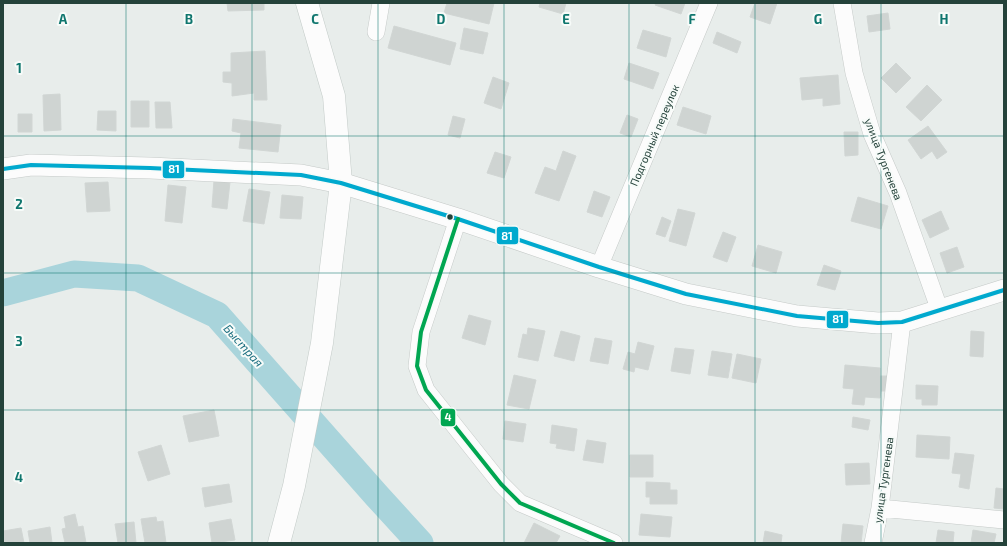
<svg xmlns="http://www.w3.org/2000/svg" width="1007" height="546" viewBox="0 0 1007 546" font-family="'Exo 2',sans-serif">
<rect width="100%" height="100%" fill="#e8edeb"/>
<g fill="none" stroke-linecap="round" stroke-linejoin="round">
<!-- river -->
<path stroke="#a9d4db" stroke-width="27" d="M 3,293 L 74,274 L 138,278 L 217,315 L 377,496 L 420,543"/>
</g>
<!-- building -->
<path fill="#cfd4d2" stroke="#d1d6d4" d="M 227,3 L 264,3 L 264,10 L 228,11 Z
M 447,3 L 494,3 L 489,24 L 444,13 Z
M 540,3 L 566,3 L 563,14 L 539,7 Z
M 656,3 L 685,3 L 681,14 L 655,5 Z
M 755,3 L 777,3 L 770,24 L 750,17 Z
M 888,13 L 890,29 L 869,32 L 867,16 Z
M 394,26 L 456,43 L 450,65 L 388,48 Z
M 464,28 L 488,33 L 483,54 L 460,49 Z
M 643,30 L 671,38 L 666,57 L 637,48 Z
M 717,32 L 741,42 L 737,53 L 713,43 Z
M 265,51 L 267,100 L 254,100 L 254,93 L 232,96 L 232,83 L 223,82 L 223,72 L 231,72 L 231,53 Z
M 629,63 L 659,73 L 653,89 L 624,79 Z
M 896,63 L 911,78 L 896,93 L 881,78 Z
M 838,75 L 840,104 L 823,106 L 823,98 L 802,100 L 800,78 Z
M 493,77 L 509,83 L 501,109 L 484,103 Z
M 927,85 L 942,100 L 921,121 L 906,107 Z
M 60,94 L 61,130 L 44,131 L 43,95 Z
M 131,101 L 149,101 L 149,127 L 131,127 Z
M 155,102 L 170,102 L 172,128 L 156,128 Z
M 683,107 L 711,116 L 706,134 L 677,125 Z
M 98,111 L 116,111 L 116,131 L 97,130 Z
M 18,114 L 32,114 L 32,132 L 18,132 Z
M 627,115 L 638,119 L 631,137 L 620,133 Z
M 453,116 L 465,119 L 460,138 L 448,135 Z
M 233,119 L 281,125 L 278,152 L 239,148 L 241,133 L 232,131 Z
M 928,126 L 947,152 L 937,159 L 932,151 L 921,159 L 908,140 Z
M 844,132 L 858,132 L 858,155 L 845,156 Z
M 563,151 L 576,156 L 559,201 L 535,193 L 545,167 L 556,171 Z
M 495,152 L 511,157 L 504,178 L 487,173 Z
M 214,180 L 230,182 L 227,209 L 212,207 Z
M 108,182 L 110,211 L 87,212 L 85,183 Z
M 168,185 L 186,187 L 182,223 L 165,221 Z
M 249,189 L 270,192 L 264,224 L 243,221 Z
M 594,191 L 610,197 L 602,217 L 587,212 Z
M 282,195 L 303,197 L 301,219 L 280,218 Z
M 858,197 L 888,206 L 881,229 L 851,221 Z
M 678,209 L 695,213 L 686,246 L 669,241 Z
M 941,211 L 949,229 L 930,238 L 922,220 Z
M 662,217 L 671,221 L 665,237 L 656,234 Z
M 723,232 L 736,237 L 727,262 L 713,257 Z
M 758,245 L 782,252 L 776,273 L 752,266 Z
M 957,247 L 964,267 L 947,273 L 940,253 Z
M 824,265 L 841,271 L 835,290 L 817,285 Z
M 469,315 L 491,321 L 485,345 L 462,338 Z
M 528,328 L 545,331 L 538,361 L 518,357 L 523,334 L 527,335 Z
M 561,331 L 580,336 L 574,361 L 554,356 Z
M 971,331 L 984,332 L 983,357 L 970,356 Z
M 595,338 L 612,341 L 608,364 L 590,361 Z
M 638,342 L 654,346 L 648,370 L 635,367 L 634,372 L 623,369 L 628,352 L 635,354 Z
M 675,348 L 694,350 L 690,374 L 671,371 Z
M 712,351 L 732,354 L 728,378 L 708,375 Z
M 737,354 L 761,359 L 756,383 L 732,378 Z
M 845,365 L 880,368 L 880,376 L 887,376 L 886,391 L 881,391 L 880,398 L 865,397 L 864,405 L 852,404 L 854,389 L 843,388 Z
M 514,375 L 536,380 L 529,409 L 507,405 Z
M 916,385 L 938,386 L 937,405 L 922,405 L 922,399 L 916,399 Z
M 214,410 L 219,436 L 189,442 L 183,416 Z
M 853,417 L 870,420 L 868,430 L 852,427 Z
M 505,421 L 526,424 L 523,442 L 503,439 Z
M 552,425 L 577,429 L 574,451 L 556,448 L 557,444 L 550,443 Z
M 917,435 L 950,437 L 949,459 L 916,457 Z
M 587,440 L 606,443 L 603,463 L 583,460 Z
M 161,445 L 170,474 L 148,481 L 138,452 Z
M 955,453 L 974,455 L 969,489 L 959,487 L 961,474 L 952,473 Z
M 630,455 L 653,455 L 653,477 L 630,477 Z
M 869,463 L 870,484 L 846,485 L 845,464 Z
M 646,482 L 670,483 L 670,490 L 677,490 L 677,504 L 650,504 L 650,497 L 646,497 Z
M 229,484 L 232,502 L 205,507 L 202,488 Z
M 996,488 L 1004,489 L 1004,509 L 994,508 Z
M 75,514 L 78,527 L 83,526 L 86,543 L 65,543 L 62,529 L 66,528 L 64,517 Z
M 641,514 L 672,517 L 670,537 L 639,535 Z
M 156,517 L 157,522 L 163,521 L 166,543 L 145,543 L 141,519 Z
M 231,519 L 235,540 L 212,543 L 209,523 Z
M 134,522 L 136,543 L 118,543 L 115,524 Z
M 534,523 L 560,536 L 556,543 L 524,543 Z
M 843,524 L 863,526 L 861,543 L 841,543 Z
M 50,527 L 52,543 L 30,543 L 28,531 Z
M 21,528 L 24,543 L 3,543 L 3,531 Z
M 938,530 L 954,532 L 953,543 L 936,543 Z
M 973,530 L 996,534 L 994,543 L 971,543 Z
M 765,531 L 782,535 L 781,543 L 763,543 Z"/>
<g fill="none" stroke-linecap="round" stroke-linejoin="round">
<defs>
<path id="minor" d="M 842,3 L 854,73 L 872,134 L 898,193 L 940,311
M 376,32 L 381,3
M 458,219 L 421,332 L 417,366 L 426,390 L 501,484 L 520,503 L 614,543
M 599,267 L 709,3
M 880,508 L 1004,520
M 873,543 L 880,508 L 902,322"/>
<path id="tertiary" d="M 3,169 L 31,165 L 150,168 L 301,175 L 341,183 L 458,219 L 599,267 L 686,294 L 797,316 L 878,323 L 902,322 L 1004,290"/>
<path id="secondary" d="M 279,543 L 294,486 L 322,343 L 341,183 L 334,96 L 307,3"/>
</defs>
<!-- minor casing -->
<use href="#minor" stroke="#c5cac8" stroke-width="18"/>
<!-- tertiary casing -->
<use href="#tertiary" stroke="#c5cac8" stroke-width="22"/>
<!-- secondary casing -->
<use href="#secondary" stroke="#c3cbc8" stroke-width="23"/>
<!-- minor -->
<use href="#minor" stroke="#fcfcfc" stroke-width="17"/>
<!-- tertiary -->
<use href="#tertiary" stroke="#fcfcfc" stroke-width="21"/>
<!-- secondary -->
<use href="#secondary" stroke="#fcfcfc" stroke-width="22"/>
<defs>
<path id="bus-1" d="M 3,169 L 31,165 L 150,168 L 301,175 L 341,183 L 458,219 L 599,267 L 686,294 L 797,316 L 878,323 L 902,322 L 1004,290"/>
<path id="bus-2" d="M 458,219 L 421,332 L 417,366 L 426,390 L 501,484 L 520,503 L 614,543"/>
</defs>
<!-- bus-1 casing -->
<use href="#bus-1" stroke="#f7fbf9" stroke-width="7"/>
<!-- bus-2 casing -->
<use href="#bus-2" stroke="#f7fbf9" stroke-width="7"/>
<!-- bus-1 -->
<use href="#bus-1" stroke="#00a9ce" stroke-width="4"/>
<!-- bus-2 -->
<use href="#bus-2" stroke="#00a651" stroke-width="4"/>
</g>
<!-- grid -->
<path fill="none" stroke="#0f766e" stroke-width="1" stroke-opacity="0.55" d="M 126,3 L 126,543M 252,3 L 252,543M 378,3 L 378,543M 504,3 L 504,543M 629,3 L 629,543M 755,3 L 755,543M 881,3 L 881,543M 3,136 L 1004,136M 3,273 L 1004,273M 3,410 L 1004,410"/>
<!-- markers -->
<circle fill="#24423a" stroke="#f7fbf9" stroke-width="1.5" cx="450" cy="217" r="3.5"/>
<g text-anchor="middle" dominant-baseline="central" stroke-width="4" stroke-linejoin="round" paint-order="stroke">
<!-- street labels -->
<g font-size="11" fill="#24423a" stroke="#f7fbf9">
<text transform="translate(654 135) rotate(-67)">Подгорный переулок</text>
<text transform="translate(884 159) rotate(69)">улица Тургенева</text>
<text transform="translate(883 480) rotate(-82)">улица Тургенева</text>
</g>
<!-- water labels -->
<g font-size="12" font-style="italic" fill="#1c6f80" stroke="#f7fbf9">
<text transform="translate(244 345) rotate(48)">Быстрая</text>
</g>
</g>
<g font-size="13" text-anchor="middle" font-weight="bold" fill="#0f766e" stroke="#f7fbf9" stroke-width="4" stroke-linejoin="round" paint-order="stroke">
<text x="63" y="24">A</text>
<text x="189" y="24">B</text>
<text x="315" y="24">C</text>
<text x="441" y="24">D</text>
<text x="566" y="24">E</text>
<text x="692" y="24">F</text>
<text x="818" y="24">G</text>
<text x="944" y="24">H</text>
<text x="19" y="73">1</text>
<text x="19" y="209">2</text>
<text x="19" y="346">3</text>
<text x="19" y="482">4</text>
</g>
<g stroke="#f7fbf9" stroke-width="1.5">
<rect x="162" y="160" width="23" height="19" rx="4" fill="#00a9ce"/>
<rect x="496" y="226" width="23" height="19" rx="4" fill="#00a9ce"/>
<rect x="826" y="310" width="23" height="19" rx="4" fill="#00a9ce"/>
<rect x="440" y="408" width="16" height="19" rx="4" fill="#00a651"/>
</g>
<g font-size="11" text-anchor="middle" font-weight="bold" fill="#fff">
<text x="174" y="173">81</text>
<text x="507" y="240">81</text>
<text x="838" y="323">81</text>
<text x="448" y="421">4</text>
</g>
<!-- border -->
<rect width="1007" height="546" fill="none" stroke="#24423a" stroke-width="8"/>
</svg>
